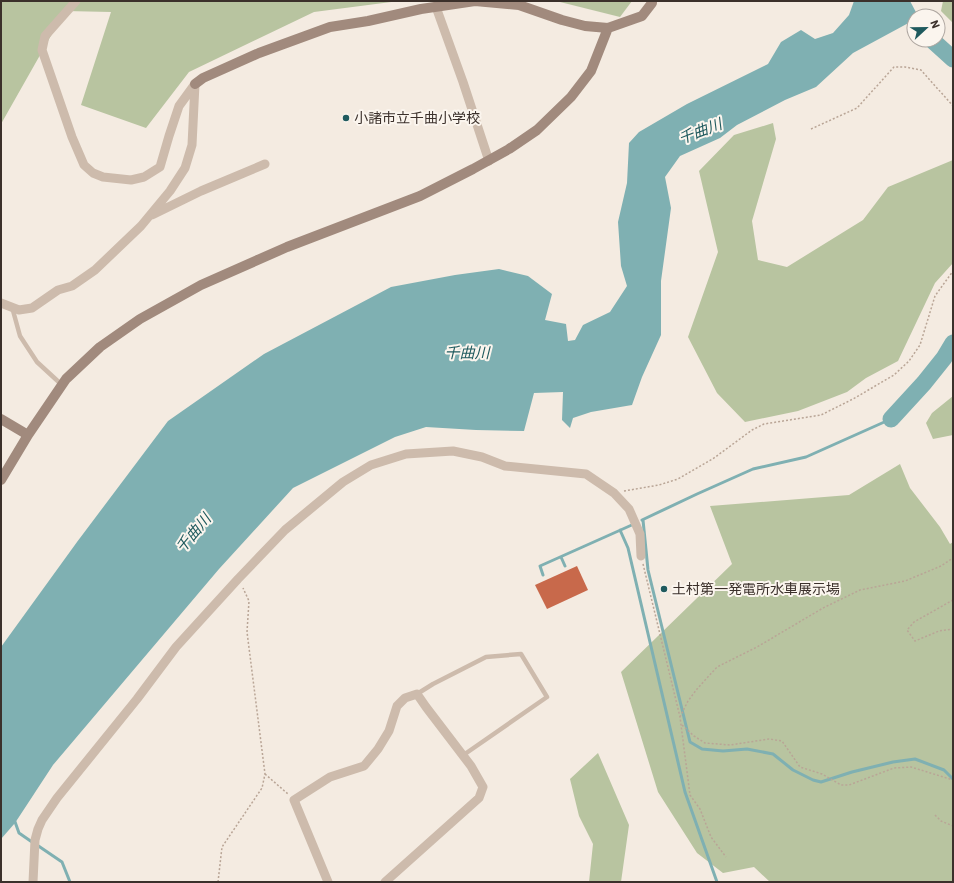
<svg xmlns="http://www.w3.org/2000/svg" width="954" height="883" viewBox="0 0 954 883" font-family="'IBM Plex Sans','Noto Sans JP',sans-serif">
<rect width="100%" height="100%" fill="#f4ebe1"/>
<!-- green -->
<path fill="#b8c4a0" d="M 1,1 L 399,1 L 314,12 L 189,72 L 146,128 L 81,105 L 111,12 L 65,11 L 1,124 Z
M 556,1 L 632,1 L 620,17 Z
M 943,1 L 953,1 L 953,23 L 941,11 Z
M 773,123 L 776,139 L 752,221 L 758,260 L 787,267 L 863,220 L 888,187 L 953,160 L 953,263 L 935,283 L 898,361 L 866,378 L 847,392 L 798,411 L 745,422 L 717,393 L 688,337 L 718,252 L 699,171 L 734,135 Z
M 953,396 L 953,435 L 933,439 L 926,423 L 932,413 Z
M 900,464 L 910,488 L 940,527 L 950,544 L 953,542 L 953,882 L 770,882 L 754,867 L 723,873 L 697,853 L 658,792 L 621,672 L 732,564 L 710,506 L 849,495 Z
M 598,753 L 629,825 L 621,882 L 589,882 L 593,844 L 579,816 L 570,779 Z"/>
<!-- water -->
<path fill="#7fb0b2" d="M 854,1 L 910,1 L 918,16 L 914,16 L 914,20 L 853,53 L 816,87 L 785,100 L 737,125 L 720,138 L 680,156 L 665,177 L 671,208 L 661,281 L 661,335 L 642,377 L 632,405 L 591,412 L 573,418 L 570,428 L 562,420 L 563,392 L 534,393 L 524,431 L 476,430 L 426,427 L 395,437 L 293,488 L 219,569 L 53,765 L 15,823 L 1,839 L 1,647 L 77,542 L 168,421 L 264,354 L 391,287 L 455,275 L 499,269 L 528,276 L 552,294 L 545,320 L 566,324 L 568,341 L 575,340 L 583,325 L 610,312 L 627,286 L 621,266 L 618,222 L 627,183 L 629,143 L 639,132 L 687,104 L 768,64 L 781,42 L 801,30 L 815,39 L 833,33 L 849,15 Z"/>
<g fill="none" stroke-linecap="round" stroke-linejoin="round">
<!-- stream -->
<path stroke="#7fb0b2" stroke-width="3" d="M 642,520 L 697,494 L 753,469 L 806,457 L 891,419
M 643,520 L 648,570 L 690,742 L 702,749 L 723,751 L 747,749 L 773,754 L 793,770 L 813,780 L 821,782 L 852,772 L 893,762 L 915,759 L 944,770 L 953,779
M 620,530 L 628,548 L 685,792 L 717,882
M 561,557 L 565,566
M 543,575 L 540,566 L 634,524
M 14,819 L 19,833 L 32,842
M 37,845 L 62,862 L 70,882"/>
<!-- river -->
<path stroke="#7fb0b2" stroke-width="17" d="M 932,40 L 953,59
M 891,419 L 924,383 L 944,358 L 953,343"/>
</g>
<!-- building -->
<path fill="#c8694b" d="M 577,566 L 588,590 L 547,609 L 535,585 Z"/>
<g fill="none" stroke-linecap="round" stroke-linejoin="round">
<!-- path -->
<path stroke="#b9a596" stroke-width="1.5" stroke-dasharray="2 2" stroke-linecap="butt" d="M 811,129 L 857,108 L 894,67 L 905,67 L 921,70 L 953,106
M 624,491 L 659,485 L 678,479 L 714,458 L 752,430 L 764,424 L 821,415 L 853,399 L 894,375 L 909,361 L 920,345 L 935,296 L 953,271
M 643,564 L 680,717 L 690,795 L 700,809 L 711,837 L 726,857
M 953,600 L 914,622 L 907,630 L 915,641 L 939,631 L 953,629
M 680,717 L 688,701 L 697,689 L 717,667 L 757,647 L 823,608 L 860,590 L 905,581 L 941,566 L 953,558
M 682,725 L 694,736 L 705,743 L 730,745 L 769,739 L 782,741 L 800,767 L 822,774 L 841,785 L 849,785 L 894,768 L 911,767 L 953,780
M 265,774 L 288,794
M 935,815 L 941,821 L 953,826
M 218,882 L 222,847 L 262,788 L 265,774 L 247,632 L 249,601 L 243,588"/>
<!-- lane -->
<path stroke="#cdbbac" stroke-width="4.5" d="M 12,307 L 20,336 L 37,362 L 62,385
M 417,694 L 433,684 L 486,657 L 521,654 L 547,697 L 462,756"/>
<!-- street -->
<path stroke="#cdbbac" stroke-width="9" d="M 76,1 L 45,36 L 42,50 L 72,137 L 84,165 L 93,173 L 103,177 L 131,180 L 144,177 L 160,167 L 169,136 L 179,106 L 195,84
M 436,7 L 463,82 L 489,161
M 152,215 L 201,191 L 265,164
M 1,303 L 19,310 L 32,308 L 58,290 L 72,286 L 95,270 L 141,226 L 170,191 L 185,168 L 192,145 L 195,84
M 33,882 L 35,840 L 38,829 L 42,820 L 57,798 L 137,699 L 176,647 L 238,579 L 285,530 L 343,482 L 371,465 L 406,454 L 453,451 L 482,457 L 505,466 L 586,474 L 614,493 L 629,509 L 640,534 L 641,556
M 328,882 L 294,800 L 330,777 L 364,766 L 378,749 L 389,731 L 397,706 L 405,698 L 417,694 L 426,707 L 471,766 L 483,787 L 479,798 L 385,882"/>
<!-- secondary -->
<path stroke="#a18a7d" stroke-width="10" d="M 195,84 L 203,78 L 259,53 L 330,27 L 368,21 L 421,9 L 475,1 L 519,5 L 562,20 L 585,26 L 608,28 L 642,16 L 652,3 L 652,1
M 1,419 L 28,435
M 1,480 L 28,435 L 66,379 L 100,347 L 140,319 L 201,285 L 287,247 L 420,196 L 473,169 L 509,149 L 537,130 L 571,97 L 591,71 L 608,28"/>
</g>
<!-- markers -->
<g fill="#1f5a5e" stroke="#fbf5ee" stroke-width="1.5">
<circle cx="346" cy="118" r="4"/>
<circle cx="664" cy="589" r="4"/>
</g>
<g text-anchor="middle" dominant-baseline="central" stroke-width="4" stroke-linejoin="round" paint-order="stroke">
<!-- poi labels -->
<g font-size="14" fill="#3b302b" stroke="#fbf5ee" text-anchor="start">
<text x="354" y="118">小諸市立千曲小学校</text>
<text x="672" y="589">土村第一発電所水車展示場</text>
</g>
<!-- water labels -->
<g font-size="15" font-style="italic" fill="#1f5a5e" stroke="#fbf5ee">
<text transform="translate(700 131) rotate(-21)">千曲川</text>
<text x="467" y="352">千曲川</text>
<text transform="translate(193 533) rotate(-50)">千曲川</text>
</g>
</g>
<!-- border -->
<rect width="954" height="883" fill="none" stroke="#3b302b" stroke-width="4"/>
<!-- north arrow -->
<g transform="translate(926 28) rotate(68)"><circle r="19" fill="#fbf5ee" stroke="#aea6a0"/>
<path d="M0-3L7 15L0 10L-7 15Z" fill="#1f5a5e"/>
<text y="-6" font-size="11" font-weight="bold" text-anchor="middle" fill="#3b302b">N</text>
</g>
</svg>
